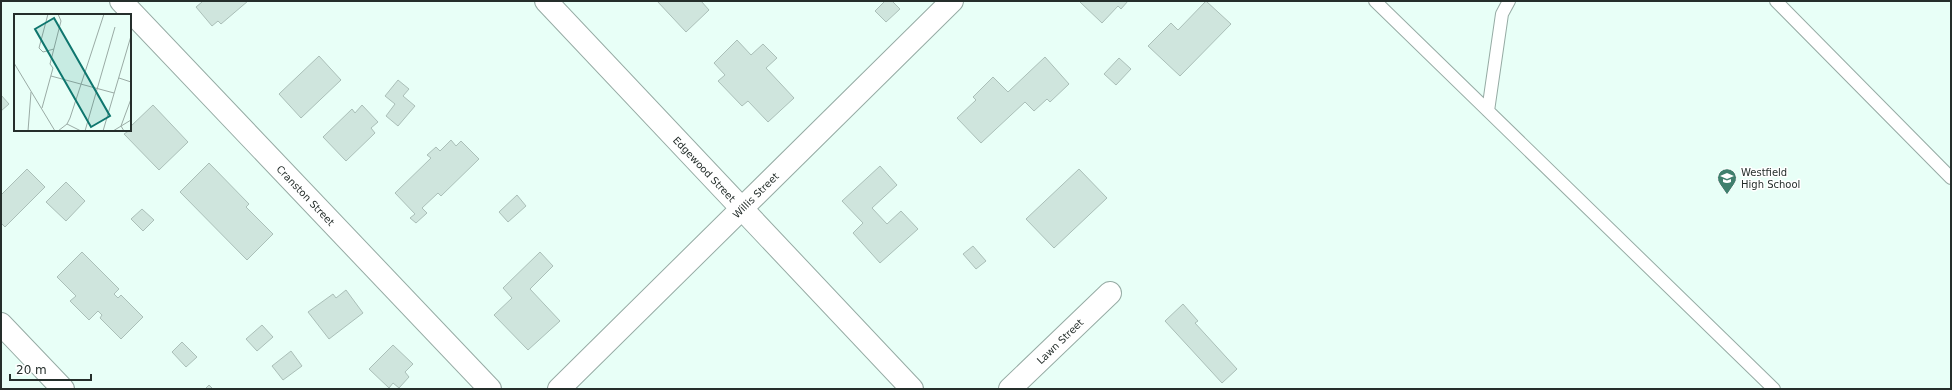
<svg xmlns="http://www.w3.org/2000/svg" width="1952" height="390" viewBox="0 0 1952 390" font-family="'DejaVu Sans',sans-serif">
<rect width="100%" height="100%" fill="#e8fff7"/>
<!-- building -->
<path fill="#cfe5dd" stroke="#aabfb8" d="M 201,1 L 248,1 L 221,24 L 218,21 L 212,26 L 196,7 L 202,2 Z
M 657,1 L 701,1 L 709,10 L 686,32 Z
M 885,1 L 892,1 L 900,9 L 886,22 L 875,11 Z
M 1081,1 L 1128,1 L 1121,9 L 1118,6 L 1102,23 L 1080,2 Z
M 1206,1 L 1231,24 L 1180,76 L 1148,46 L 1171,23 L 1178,30 Z
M 737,40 L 751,55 L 763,44 L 777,58 L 766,68 L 794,98 L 768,122 L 748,101 L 742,106 L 718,81 L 725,75 L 714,63 Z
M 319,56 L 341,80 L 301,118 L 279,94 Z
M 1045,57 L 1069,84 L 1050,102 L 1047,99 L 1034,111 L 1025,102 L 981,143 L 957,118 L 976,100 L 973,97 L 993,77 L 1008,92 Z
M 1119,58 L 1131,69 L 1116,85 L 1104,74 Z
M 398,80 L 409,89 L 403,96 L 415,106 L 398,126 L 386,116 L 395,104 L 385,96 Z
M 1,95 L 9,104 L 1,111 Z
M 153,105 L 188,142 L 159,170 L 124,134 L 130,130 L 130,127 Z
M 362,105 L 378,122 L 371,128 L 375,133 L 346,161 L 323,137 L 352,109 L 355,113 Z
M 451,140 L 456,146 L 461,141 L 479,159 L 441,196 L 438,193 L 422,208 L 427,213 L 416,223 L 410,218 L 415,214 L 395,193 L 431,158 L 427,155 L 436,147 L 440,151 Z
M 209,163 L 249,204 L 246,207 L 273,234 L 247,260 L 180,192 Z
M 880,166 L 897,185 L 872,208 L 887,224 L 901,211 L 918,229 L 880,263 L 853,233 L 863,223 L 842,201 Z
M 27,169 L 45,187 L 5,227 L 1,223 L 1,195 Z
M 1079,169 L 1107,198 L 1054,248 L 1026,219 Z
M 66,182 L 85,201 L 66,221 L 46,202 Z
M 517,195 L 526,206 L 508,222 L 499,212 Z
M 142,209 L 154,220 L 143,231 L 131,219 Z
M 973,246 L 986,261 L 976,269 L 963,254 Z
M 82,252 L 119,289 L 114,294 L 118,298 L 121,295 L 143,317 L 121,339 L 100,318 L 102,315 L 98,311 L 89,320 L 70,301 L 76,296 L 57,277 Z
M 540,252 L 553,266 L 530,289 L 560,321 L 528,350 L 494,315 L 512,298 L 503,288 Z
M 346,290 L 363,313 L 329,339 L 308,312 L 333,294 L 336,298 Z
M 1183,304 L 1198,321 L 1195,323 L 1237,369 L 1222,383 L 1165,321 Z
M 262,325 L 273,337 L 257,351 L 246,339 Z
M 182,342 L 197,357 L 186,367 L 172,352 Z
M 393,345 L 413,364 L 405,372 L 409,377 L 399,388 L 393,383 L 389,388 L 369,369 Z
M 291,351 L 302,366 L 283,380 L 272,366 Z
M 209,385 L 213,389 L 205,389 Z"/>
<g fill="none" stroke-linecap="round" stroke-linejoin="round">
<defs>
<path id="service" d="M 1375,1 L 1774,389
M 1776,1 L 1951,178
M 1488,111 L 1502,14 L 1509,1"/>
<g id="minor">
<path id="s1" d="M 121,1 L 490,389"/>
<path id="s2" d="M 546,1 L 912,389"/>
<path d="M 1,324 L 63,389"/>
<path id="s3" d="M 559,389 L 952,1"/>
<path id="s4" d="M 1010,389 L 1110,293"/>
</g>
</defs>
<!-- service casing -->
<use href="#service" stroke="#96aba4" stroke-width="14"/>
<!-- minor casing -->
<use href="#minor" stroke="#96aba4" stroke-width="24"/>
<!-- service -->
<use href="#service" stroke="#fff" stroke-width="12"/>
<!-- minor -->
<use href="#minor" stroke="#fff" stroke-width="22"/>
</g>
<!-- icons -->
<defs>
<symbol id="school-pin" viewBox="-11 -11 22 30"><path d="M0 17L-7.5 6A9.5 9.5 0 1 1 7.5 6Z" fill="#407f6d" stroke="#fff"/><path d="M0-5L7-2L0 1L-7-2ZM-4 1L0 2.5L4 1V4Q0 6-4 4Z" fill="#fff"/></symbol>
</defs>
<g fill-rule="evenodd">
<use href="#school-pin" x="1716" y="167" width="22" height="30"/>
</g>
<g text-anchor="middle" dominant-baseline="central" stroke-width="3" stroke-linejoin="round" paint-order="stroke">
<!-- street labels -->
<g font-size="10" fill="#252e2b" stroke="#fff">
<text stroke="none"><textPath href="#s2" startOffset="231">Edgewood Street</textPath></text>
<text stroke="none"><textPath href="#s1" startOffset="268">Cranston Street</textPath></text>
<text stroke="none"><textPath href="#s3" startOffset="276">Willis Street</textPath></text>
<text stroke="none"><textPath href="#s4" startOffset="69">Lawn Street</textPath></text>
</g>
<!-- poi labels -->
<g font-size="10" fill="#252e2b" stroke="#fff" text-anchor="start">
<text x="1741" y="172">Westfield<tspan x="1741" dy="12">High School</tspan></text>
</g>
</g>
<!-- overview -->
<g transform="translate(14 14)">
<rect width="117" height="117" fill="#e8fff7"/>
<path fill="none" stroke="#9aaba5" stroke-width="1" d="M 34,0 L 25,34 L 29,38 L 40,35M 0,49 L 41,117M 37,62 L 100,79M 105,64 L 117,68M 28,94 L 39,54 L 36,50 L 47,7 L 44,0M 53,110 L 67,117M 14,117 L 17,78M 44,117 L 53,110 L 56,104 L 90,0M 71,117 L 101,13M 89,117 L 117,22M 99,117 L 117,106M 110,117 L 107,112 L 117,85"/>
<path fill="#0f766e" fill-opacity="0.15" stroke="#0f766e" stroke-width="2" d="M 40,4 L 96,102 L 77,113 L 21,15 Z"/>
<rect width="117" height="117" fill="none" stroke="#252e2b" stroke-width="2"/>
</g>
<!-- border -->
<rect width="1952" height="390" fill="none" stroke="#252e2b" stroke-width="4"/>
<!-- scale -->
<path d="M10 374v6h81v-6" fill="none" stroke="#252e2b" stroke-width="2"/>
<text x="16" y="374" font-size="12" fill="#252e2b" stroke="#ffffff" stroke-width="3" paint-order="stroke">20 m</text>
</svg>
